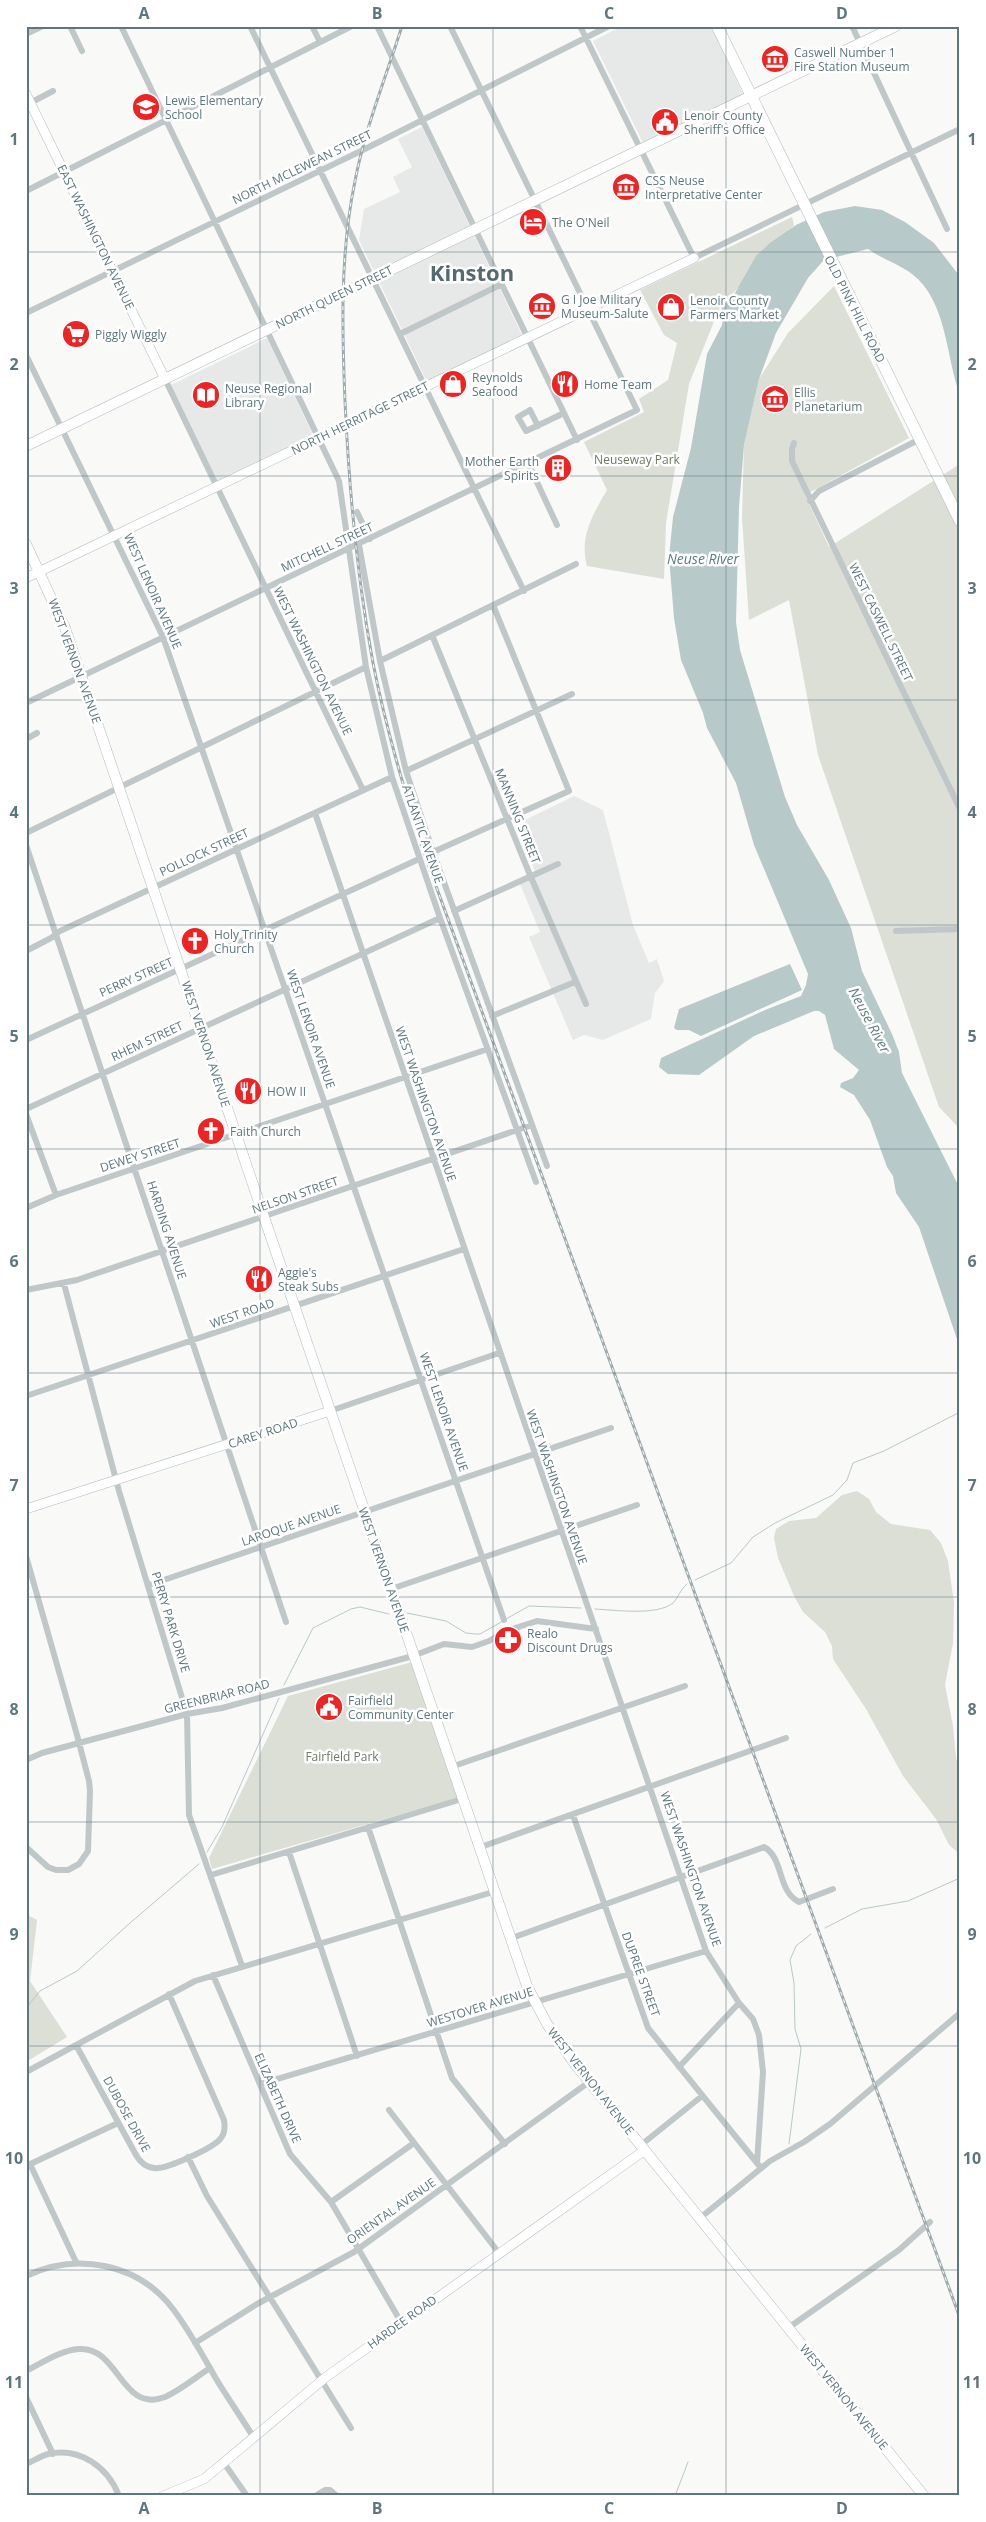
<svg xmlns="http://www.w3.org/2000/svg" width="986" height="2522" viewBox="0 0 986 2522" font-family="'Open Sans',sans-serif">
<rect width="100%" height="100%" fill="#f9f9f7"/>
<!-- built -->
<path fill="#e7e9e8" d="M 622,26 L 711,26 L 743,94 L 645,143 L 642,141 L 593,41 Z
M 422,127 L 522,335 L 427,382 L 359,240 L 364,209 L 400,192 L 393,177 L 412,167 L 398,139 Z
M 267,338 L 313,435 L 217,482 L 171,385 Z
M 574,796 L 603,810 L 633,925 L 649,963 L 657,959 L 664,981 L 655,993 L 651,1019 L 603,1040 L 584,1035 L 573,1040 L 529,937 L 540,932 L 520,884 L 535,871 L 515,825 Z"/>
<!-- green -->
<path fill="#dbdfd6" d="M 792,217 L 794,225 L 719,309 L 689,384 L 666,523 L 664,579 L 587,566 C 579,537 593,514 607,490 L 584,442 L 644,412 L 639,399 L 668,380 L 677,343 L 664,335 L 640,290 Z
M 834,286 L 909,438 L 805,495 L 829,547 L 960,464 L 960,1129 L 939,1107 L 818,755 L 789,600 L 749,620 L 742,518 L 744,445 L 759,379 L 788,333 Z
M 857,1491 L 869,1499 L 876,1512 L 891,1524 L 930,1530 L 941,1543 L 948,1561 L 954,1603 L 953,1643 L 945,1685 L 953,1726 L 956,1758 L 960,1769 L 960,1854 L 949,1845 L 936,1819 L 903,1776 L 866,1709 L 833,1659 L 832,1646 L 825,1632 L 803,1612 L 794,1596 L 778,1558 L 774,1538 L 776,1529 L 789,1521 L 816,1518 L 842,1495 Z
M 416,1661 L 461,1797 L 212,1869 L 209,1858 L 288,1696 Z
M 26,1914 L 37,1920 L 30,1981 L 67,2037 L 26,2062 Z"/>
<!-- water -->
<path fill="#b8c9ca" d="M 855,206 L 882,210 L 905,222 L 934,243 L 958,274 L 960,395 C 946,358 947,300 912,274 C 899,264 882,259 868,249 L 824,260 L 808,278 L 776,333 L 759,379 L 744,445 L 739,507 L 736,622 L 740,650 L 785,797 L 797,825 L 829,880 L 851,928 L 862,971 L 892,1034 L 899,1052 L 902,1073 L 960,1189 L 960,1348 L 919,1227 L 896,1193 L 893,1176 L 887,1167 L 870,1120 L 854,1095 L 840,1087 L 841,1083 L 853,1078 L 859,1070 L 834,1049 L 825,1015 L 819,1011 L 814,1011 L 754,1036 L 699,1075 L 668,1074 L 659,1067 L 661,1058 L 765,1010 L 801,996 L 806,985 L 808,974 L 754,845 L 736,783 L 707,728 L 703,713 L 681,660 L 674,618 L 669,557 L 673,517 L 691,448 L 707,354 L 722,325 L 723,315 L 721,306 L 731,300 L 756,256 L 770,243 L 796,225 L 824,212 Z
M 790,964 L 802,990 L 701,1036 L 689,1030 L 677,1030 L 674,1028 L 679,1009 Z"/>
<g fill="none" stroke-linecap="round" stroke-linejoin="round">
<!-- stream -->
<path stroke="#b8c9ca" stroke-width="1" d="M 695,1580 L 731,1563 L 753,1537 L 775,1523 L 833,1495 L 847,1480 L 853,1463 L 884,1451 L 960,1412
M 595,1609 C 615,1610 657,1616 673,1603 C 678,1598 680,1590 687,1584
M 407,1613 L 446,1621 L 466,1633 L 475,1634 L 480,1634 L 503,1621
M 506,1619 L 529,1606 L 581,1608
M 284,1685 L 313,1628 L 351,1609 L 360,1607 L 389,1614
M 207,1852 L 222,1827 L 279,1698
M 825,1928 L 862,1909 L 908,1901 L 960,1878
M 26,2008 L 40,1991 L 77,1971 L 130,1923 L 199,1864
M 789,2144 L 801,2049 L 795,2029 L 794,1983 L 790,1960 L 796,1946 L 811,1934
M 675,2496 L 688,2462"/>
<defs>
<path id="secondary" d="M 26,94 L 165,379
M 26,578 L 694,258
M 26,1509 L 330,1411
M 163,2496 L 204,2479 L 326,2377 L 645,2150"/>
<path id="primary" d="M 26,446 L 896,26
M 26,544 L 65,628 L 264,1217 L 527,1986 L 547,2024 L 575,2064 L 924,2496"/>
<path id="highway" d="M 717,26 L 960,521"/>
</defs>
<!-- secondary casing -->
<use href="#secondary" stroke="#b2bcbe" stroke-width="10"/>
<!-- primary casing -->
<use href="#primary" stroke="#b3bbbe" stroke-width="11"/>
<!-- highway casing -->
<use href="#highway" stroke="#b3babc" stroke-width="12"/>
<!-- street -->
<path stroke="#c0c7c9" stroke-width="6" d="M 70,26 L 82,51
M 121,26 L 339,481 L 366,667 L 392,777 L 440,918 L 536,1182
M 250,26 L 524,591
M 312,26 L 320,42
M 377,26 L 577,440
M 580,26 L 694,258 L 960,129
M 852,26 L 947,229
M 26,34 L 43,26
M 30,103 L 53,91
M 26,191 L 352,26
M 26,313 L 363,150 L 609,26
M 400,334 L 502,284
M 26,355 L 163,637 L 504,1620
M 165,379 L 363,790
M 538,426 L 530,410 L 518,417 L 526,431 C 539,425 552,419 564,413
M 794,443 L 792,449 L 792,461 L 960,809
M 528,463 L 557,525
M 810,501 L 819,491 L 920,439
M 357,512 L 370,539
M 359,545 L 380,661 L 406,771 L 433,852 L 547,1166
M 432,635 L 530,875 L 586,1004
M 380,661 L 576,564
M 26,703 L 637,410 L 450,26
M 26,739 L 37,733
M 406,771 L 572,694
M 315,813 L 706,1951 L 739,2003 L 753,2019 L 759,2035 L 763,2072 L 757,2163
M 26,833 L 366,667
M 26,845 L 286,1622
M 433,852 L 569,791 L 493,605
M 454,911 L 558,864
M 896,931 L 960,929
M 26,951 L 51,938 L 60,931 L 392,777
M 492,1016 L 575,982
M 26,1040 L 419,859
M 26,1109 L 440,918
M 26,1114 L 56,1195
M 26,1208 L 56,1195 L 488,1049
M 64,1284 L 119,1491 L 187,1714 L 189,1815 L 242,1966
M 26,1290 L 77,1280 L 532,1125
M 26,1396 L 464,1249
M 330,1411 L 499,1353
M 26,1556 L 77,1735 L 89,1781 L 90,1791 L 88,1851 L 79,1864 L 68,1870 L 56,1870 L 48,1867 L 26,1847
M 149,1585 L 611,1428
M 391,1589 L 637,1505
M 26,1760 L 42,1753 L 79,1743 L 187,1714 L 222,1708 L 413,1656 L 444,1644 L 472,1647 L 489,1641 L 506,1631 L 537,1621 L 596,1629
M 451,1767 L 685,1686
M 573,1815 L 648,2028 L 761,2168
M 368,1827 L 452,2078 L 505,2144
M 478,1848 L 786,1738
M 289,1852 L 357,2056
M 211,1875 L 462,1799
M 509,1939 L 764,1847 C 784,1858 777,1891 799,1902 L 833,1889
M 213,1975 L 290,2154 L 331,2202 L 401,2322
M 76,2045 L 136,2155 C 140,2162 145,2167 154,2168 C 165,2170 214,2148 221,2138 C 225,2133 225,2126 224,2120 L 169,1994
M 679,2067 L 739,2003
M 26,2072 L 195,1981 L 493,1892
M 260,2084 L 706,1951
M 389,2110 L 499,2253
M 641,2145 L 702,2096
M 188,2157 L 207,2196 L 351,2428
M 30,2164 L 76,2262
M 26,2166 L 118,2123
M 331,2202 L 414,2143
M 700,2218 L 770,2161 L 804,2142 L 830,2124 L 960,2013
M 26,2276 C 77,2252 138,2263 173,2309 C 189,2330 202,2354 215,2377 C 227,2397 241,2417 254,2438
M 788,2328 L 899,2250 L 930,2222
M 195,2343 L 257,2304 L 354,2252 L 589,2082
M 26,2371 C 42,2363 61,2350 79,2349 C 119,2346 121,2414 165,2397 C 181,2390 196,2377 210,2368
M 26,2397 L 53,2454
M 224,2463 L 247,2496
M 26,2464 C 33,2461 41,2456 48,2454 C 80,2447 108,2467 119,2496
M 315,2496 L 325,2490 L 330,2490 L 337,2496"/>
<!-- secondary -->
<use href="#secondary" stroke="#fff" stroke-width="9"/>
<!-- primary -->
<use href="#primary" stroke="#fff" stroke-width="10"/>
<!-- highway -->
<use href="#highway" stroke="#fff" stroke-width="11"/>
<defs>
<path id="rail" d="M 402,26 C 386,77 365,128 355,181 C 340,253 342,328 345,401 C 349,489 357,577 373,663 C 386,729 405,792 425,856 L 960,2318"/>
</defs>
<!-- rail casing -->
<use href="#rail" stroke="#9fabae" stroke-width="3"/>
<!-- rail -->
<use href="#rail" stroke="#fff" stroke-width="1" stroke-dasharray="4" stroke-linecap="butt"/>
</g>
<!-- grid -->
<path fill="none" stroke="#5e777d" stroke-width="1" stroke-opacity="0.55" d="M 260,26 L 260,2496M 493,26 L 493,2496M 726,26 L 726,2496M 26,252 L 960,252M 26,476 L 960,476M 26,700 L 960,700M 26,925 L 960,925M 26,1149 L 960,1149M 26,1373 L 960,1373M 26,1597 L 960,1597M 26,1822 L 960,1822M 26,2046 L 960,2046M 26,2270 L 960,2270"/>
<!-- icons -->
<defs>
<symbol id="museum-disc" viewBox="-11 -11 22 22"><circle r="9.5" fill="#ed2324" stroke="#fff"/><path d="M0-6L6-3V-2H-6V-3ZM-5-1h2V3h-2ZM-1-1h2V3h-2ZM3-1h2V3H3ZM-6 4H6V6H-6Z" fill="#fff"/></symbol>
<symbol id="school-disc" viewBox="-11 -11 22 22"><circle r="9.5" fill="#ed2324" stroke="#fff"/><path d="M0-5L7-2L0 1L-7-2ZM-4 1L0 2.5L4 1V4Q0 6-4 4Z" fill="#fff"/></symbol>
<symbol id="civic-disc" viewBox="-11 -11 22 22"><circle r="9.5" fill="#ed2324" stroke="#fff"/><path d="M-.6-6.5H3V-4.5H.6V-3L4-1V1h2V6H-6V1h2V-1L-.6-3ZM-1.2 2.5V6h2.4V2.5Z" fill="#fff"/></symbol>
<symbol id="hotel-disc" viewBox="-11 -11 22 22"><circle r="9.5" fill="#ed2324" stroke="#fff"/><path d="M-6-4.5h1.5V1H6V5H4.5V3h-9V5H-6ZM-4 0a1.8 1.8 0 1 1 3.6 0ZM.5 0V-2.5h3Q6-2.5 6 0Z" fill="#fff"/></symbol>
<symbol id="shop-disc" viewBox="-11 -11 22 22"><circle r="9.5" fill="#ed2324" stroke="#fff"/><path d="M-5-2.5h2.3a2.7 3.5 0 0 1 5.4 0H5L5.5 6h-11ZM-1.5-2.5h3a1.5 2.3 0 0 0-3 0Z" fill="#fff"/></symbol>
<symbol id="supermarket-disc" viewBox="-11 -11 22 22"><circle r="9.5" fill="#ed2324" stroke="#fff"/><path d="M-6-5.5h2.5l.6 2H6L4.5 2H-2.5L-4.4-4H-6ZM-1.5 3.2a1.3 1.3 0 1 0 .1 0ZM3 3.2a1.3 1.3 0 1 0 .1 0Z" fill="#fff"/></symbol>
<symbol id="restaurant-disc" viewBox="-11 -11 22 22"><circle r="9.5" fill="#ed2324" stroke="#fff"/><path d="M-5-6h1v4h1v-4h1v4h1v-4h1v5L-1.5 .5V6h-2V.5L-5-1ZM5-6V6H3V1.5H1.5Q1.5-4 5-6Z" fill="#fff"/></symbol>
<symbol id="library-disc" viewBox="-11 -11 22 22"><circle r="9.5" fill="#ed2324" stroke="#fff"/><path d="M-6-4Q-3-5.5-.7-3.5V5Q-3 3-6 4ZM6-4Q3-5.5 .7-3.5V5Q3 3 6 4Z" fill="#fff"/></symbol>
<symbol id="building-disc" viewBox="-11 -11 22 22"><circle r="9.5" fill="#ed2324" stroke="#fff"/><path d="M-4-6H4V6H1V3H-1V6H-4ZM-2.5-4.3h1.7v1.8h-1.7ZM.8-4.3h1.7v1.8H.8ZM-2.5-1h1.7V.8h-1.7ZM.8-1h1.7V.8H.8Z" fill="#fff"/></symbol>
<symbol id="church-disc" viewBox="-11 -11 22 22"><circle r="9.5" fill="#ed2324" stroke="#fff"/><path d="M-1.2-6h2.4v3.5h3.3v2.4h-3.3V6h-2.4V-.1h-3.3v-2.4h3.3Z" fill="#fff"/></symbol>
<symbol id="pharmacy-disc" viewBox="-11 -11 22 22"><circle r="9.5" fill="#ed2324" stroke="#fff"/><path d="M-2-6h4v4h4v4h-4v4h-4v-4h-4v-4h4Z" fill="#fff"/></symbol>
</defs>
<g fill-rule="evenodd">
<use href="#museum-disc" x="759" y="43" width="32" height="32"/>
<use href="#school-disc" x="130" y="91" width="32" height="32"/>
<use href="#civic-disc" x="649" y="106" width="32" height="32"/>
<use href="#museum-disc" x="610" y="171" width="32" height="32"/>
<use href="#hotel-disc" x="517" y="206" width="32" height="32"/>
<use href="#museum-disc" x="526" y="290" width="32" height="32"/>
<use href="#shop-disc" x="655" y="291" width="32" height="32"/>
<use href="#supermarket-disc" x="60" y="318" width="32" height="32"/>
<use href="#shop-disc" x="437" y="368" width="32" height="32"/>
<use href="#restaurant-disc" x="549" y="368" width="32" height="32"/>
<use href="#library-disc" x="190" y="379" width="32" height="32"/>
<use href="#museum-disc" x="759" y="383" width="32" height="32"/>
<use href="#building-disc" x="542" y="452" width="32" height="32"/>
<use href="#church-disc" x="179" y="925" width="32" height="32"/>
<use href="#restaurant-disc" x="232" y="1075" width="32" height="32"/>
<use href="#church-disc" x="195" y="1115" width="32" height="32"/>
<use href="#restaurant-disc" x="243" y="1263" width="32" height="32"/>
<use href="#pharmacy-disc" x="492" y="1624" width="32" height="32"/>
<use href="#civic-disc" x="313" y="1691" width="32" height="32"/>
</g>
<g text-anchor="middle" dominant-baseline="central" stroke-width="5" stroke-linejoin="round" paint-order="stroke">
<!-- poi labels -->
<g font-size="12" fill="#5e777d" stroke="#fff" text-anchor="start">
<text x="794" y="52">Caswell Number 1<tspan x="794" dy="14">Fire Station Museum</tspan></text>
<text x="165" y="100">Lewis Elementary<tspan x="165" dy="14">School</tspan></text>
<text x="684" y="115">Lenoir County<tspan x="684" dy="14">Sheriff's Office</tspan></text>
<text x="645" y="180">CSS Neuse<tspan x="645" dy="14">Interpretative Center</tspan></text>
<text x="552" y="222">The O'Neil</text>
<text x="561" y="299">G I Joe Military<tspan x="561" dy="14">Museum-Salute</tspan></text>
<text x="690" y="300">Lenoir County<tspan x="690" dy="14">Farmers Market</tspan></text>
<text x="95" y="334">Piggly Wiggly</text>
<text x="472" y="377">Reynolds<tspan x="472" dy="14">Seafood</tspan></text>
<text x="584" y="384">Home Team</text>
<text x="225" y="388">Neuse Regional<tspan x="225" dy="14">Library</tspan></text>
<text x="794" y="392">Ellis<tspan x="794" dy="14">Planetarium</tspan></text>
<text x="539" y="461" text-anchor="end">Mother Earth<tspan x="539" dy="14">Spirits</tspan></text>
<text x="214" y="934">Holy Trinity<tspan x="214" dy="14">Church</tspan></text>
<text x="267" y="1091">HOW II</text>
<text x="230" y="1131">Faith Church</text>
<text x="278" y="1272">Aggie's<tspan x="278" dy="14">Steak Subs</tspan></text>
<text x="527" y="1633">Realo<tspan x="527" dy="14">Discount Drugs</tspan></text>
<text x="348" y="1700">Fairfield<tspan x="348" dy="14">Community Center</tspan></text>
</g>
<!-- street labels -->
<g font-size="12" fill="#5e777d" stroke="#fff">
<text transform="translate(302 167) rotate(-26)">NORTH MCLEWEAN STREET</text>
<text transform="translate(96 237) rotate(64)">EAST WASHINGTON AVENUE</text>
<text transform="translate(334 297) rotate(-26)">NORTH QUEEN STREET</text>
<text transform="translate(855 309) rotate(63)">OLD PINK HILL ROAD</text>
<text transform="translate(360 418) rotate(-26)">NORTH HERRITAGE STREET</text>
<text transform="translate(327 547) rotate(-25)">MITCHELL STREET</text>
<text transform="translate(153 591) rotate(66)">WEST LENOIR AVENUE</text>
<text transform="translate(881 622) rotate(64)">WEST CASWELL STREET</text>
<text transform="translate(75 661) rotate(70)">WEST VERNON AVENUE</text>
<text transform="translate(313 661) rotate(64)">WEST WASHINGTON AVENUE</text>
<text transform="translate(518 816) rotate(68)">MANNING STREET</text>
<text transform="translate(423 834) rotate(71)">ATLANTIC AVENUE</text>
<text transform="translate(204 852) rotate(-25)">POLLOCK STREET</text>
<text transform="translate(136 977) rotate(-24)">PERRY STREET</text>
<text transform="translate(311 1029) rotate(71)">WEST LENOIR AVENUE</text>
<text transform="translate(147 1041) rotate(-25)">RHEM STREET</text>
<text transform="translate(206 1044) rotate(72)">WEST VERNON AVENUE</text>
<text transform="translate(426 1104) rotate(71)">WEST WASHINGTON AVENUE</text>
<text transform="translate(140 1155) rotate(-18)">DEWEY STREET</text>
<text transform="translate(295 1195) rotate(-19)">NELSON STREET</text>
<text transform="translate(167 1230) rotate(72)">HARDING AVENUE</text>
<text transform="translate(242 1313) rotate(-19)">WEST ROAD</text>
<text transform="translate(444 1412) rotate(71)">WEST LENOIR AVENUE</text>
<text transform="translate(263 1433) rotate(-18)">CAREY ROAD</text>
<text transform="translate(557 1487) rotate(71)">WEST WASHINGTON AVENUE</text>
<text transform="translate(291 1525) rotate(-19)">LAROQUE AVENUE</text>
<text transform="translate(384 1570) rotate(71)">WEST VERNON AVENUE</text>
<text transform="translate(171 1622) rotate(73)">PERRY PARK DRIVE</text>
<text transform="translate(217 1696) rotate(-14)">GREENBRIAR ROAD</text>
<text transform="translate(691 1869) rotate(71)">WEST WASHINGTON AVENUE</text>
<text transform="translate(641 1974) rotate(70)">DUPREE STREET</text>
<text transform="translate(480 2007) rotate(-17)">WESTOVER AVENUE</text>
<text transform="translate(591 2081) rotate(52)">WEST VERNON AVENUE</text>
<text transform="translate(278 2098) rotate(66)">ELIZABETH DRIVE</text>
<text transform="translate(127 2114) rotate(61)">DUBOSE DRIVE</text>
<text transform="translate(391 2211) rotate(-35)">ORIENTAL AVENUE</text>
<text transform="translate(402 2322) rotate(-36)">HARDEE ROAD</text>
<text transform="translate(844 2397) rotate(51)">WEST VERNON AVENUE</text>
</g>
<!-- park labels -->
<g font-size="12" fill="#6c7a62" stroke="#fff">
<text x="637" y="459">Neuseway Park</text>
<text x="342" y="1756">Fairfield Park</text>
</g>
<!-- water labels -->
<g font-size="14" font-style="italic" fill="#5e7c7d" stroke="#fff">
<text x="703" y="558">Neuse River</text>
<text transform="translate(870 1020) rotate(62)">Neuse River</text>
</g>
<!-- town labels -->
<g font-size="22" font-weight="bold" fill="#55696e" stroke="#fff">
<text x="472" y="272">Kinston</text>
</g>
</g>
<!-- border -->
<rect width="986" height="2522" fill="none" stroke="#ffffff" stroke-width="55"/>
<rect x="28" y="28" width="930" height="2466" fill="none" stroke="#5e777d" stroke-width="2"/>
<g font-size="16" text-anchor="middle" font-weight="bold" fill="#5e777d">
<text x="144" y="19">A</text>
<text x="377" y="19">B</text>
<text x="609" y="19">C</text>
<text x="842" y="19">D</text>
<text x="14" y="145">1</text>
<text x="972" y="145">1</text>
<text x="14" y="370">2</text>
<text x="972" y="370">2</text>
<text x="14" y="594">3</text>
<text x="972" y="594">3</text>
<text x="14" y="818">4</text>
<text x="972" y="818">4</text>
<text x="14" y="1042">5</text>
<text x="972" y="1042">5</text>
<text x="14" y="1267">6</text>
<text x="972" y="1267">6</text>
<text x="14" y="1491">7</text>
<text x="972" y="1491">7</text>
<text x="14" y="1715">8</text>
<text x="972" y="1715">8</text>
<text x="14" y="1940">9</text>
<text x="972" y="1940">9</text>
<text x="14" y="2164">10</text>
<text x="972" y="2164">10</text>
<text x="14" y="2388">11</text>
<text x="972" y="2388">11</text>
<text x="144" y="2514">A</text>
<text x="377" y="2514">B</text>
<text x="609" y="2514">C</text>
<text x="842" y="2514">D</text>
</g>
</svg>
